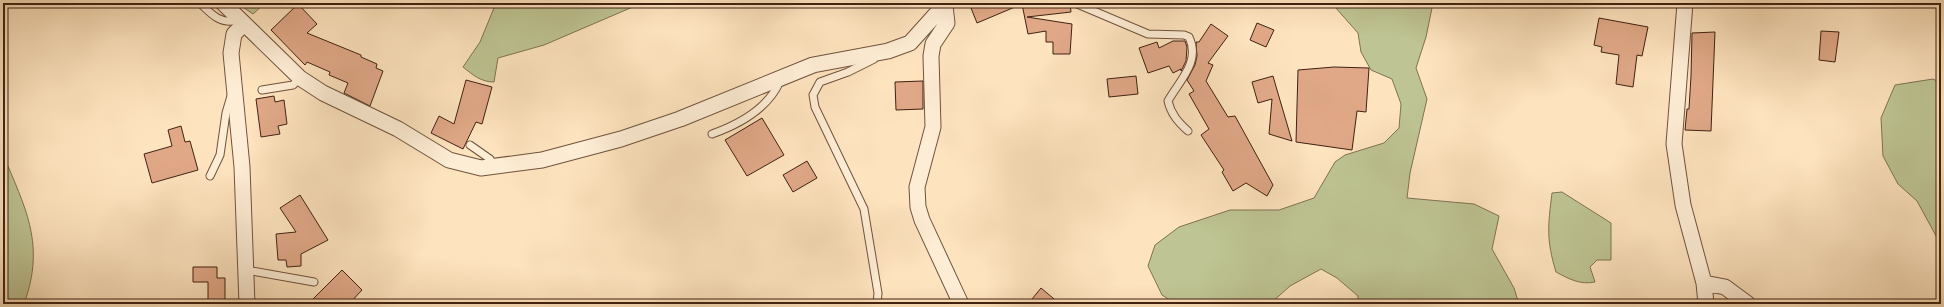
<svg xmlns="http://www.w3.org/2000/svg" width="1944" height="307" viewBox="0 0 1944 307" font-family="'Libre Bodoni',serif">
<rect width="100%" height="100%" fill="#fde3be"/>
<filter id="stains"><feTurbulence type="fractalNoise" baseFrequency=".005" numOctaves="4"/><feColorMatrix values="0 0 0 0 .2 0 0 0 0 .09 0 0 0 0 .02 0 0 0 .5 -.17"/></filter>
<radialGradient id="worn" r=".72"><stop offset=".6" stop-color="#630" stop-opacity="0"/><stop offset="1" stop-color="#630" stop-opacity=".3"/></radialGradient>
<!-- green -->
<path fill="#bec493" stroke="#807252" d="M 237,3 L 265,3 L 253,14 Z
M 496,3 L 642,3 L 544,45 L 498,58 L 494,82 C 481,82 473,75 463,67 L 480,42 Z
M 1334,3 L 1433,3 L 1426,37 L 1416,68 L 1427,99 L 1410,173 L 1407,198 L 1474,204 L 1499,216 L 1492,249 L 1514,288 L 1519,304 L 1358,304 L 1358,296 L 1337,278 L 1321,269 L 1290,286 L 1270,304 L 1176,304 L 1162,295 L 1148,266 L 1155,245 L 1179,227 L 1230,210 L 1279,210 L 1314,198 L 1335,162 L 1345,155 L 1384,143 L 1399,128 L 1401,104 L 1392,79 L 1371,70 L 1361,52 L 1358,33 L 1335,7 Z
M 1933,79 L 1941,83 L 1941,245 L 1917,201 L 1898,184 L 1883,156 L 1881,118 L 1895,85 Z
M 3,161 L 7,164 C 29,215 44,249 24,304 L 3,304 Z
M 1562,192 L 1611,223 L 1611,260 L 1597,260 L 1590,267 L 1595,282 C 1580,285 1569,279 1556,272 C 1546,239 1548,226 1552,193 Z"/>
<!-- building -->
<path fill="#e0a887" stroke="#412111" d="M 969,3 L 1070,3 L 1071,12 L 1027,17 L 1072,24 L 1070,54 L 1053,54 L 1053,42 L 1046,42 L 1046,31 L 1028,34 L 1022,4 L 977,23 Z
M 298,4 L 317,24 L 307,33 L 361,55 L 361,57 L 377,64 L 376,68 L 383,71 L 370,106 L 344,93 L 348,83 L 329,75 L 330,72 L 307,62 L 305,65 L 271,30 Z
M 1599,18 L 1648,27 L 1642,56 L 1637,55 L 1633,87 L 1616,84 L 1619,55 L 1601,52 L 1602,47 L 1594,45 Z
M 1257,23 L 1274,30 L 1266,47 L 1250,40 Z
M 1211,24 L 1228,36 L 1208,63 L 1213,65 L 1206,81 L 1228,117 L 1235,116 L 1273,185 L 1267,196 L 1246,183 L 1233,191 L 1222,172 L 1224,170 L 1201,135 L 1209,129 L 1189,94 L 1194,91 L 1187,80 L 1195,65 L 1197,56 L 1196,42 L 1199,42 Z
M 1821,31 L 1839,32 L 1835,62 L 1819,60 Z
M 1715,32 L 1711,131 L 1685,130 L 1687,109 L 1689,109 L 1691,76 L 1692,33 Z
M 1173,41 L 1185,41 L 1187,47 L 1186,61 L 1181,71 L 1181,69 L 1173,73 L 1169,66 L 1148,73 L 1139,48 L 1157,42 L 1159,48 Z
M 1334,67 L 1369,68 L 1366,112 L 1357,111 L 1352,150 L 1296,142 L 1298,70 Z
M 1136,76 L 1138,94 L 1109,97 L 1107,79 Z
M 1273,76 L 1277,90 L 1292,141 L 1269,134 L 1272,99 L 1258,103 L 1252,82 Z
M 466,80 L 492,87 L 482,124 L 476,122 L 463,149 L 431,133 L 439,116 L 454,124 Z
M 923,81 L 923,109 L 896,110 L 895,82 Z
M 274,96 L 275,102 L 284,100 L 287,124 L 278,126 L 280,134 L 261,137 L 256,99 Z
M 762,118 L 784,155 L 747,176 L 725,140 Z
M 181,126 L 185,142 L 190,141 L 198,170 L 152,183 L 144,154 L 172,146 L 168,130 Z
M 807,161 L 817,178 L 793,192 L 783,175 Z
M 300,195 L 328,240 L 301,254 L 301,266 L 287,267 L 286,260 L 278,260 L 276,234 L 296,232 L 280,208 Z
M 193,267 L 217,267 L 217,278 L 225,278 L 225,304 L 208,304 L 208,282 L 193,282 Z
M 342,270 L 362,290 L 349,304 L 308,304 Z
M 1041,288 L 1060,304 L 1028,304 Z"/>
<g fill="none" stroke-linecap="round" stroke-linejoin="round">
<defs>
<path id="lane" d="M 200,3 C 212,15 221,25 239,20
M 1075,3 L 1148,34 L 1184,35 L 1189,37 C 1201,62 1179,81 1168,101 C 1171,114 1178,122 1188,131
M 874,59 L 848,72 L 820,82 L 813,95 L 815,107 L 864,209 L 878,293 L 877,304
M 262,90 L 293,85 L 300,78
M 712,134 C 740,124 768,109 780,81
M 470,145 L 490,159 L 494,167
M 210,176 L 220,155 L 226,113 L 231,96
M 246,270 L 314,282"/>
<path id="street" d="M 223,3 L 300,78 L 323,93 L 398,129 L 449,160 L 481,168 L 542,160 L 621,139 L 680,119 L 813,65 L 888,51 L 910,43 L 946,3
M 1685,3 L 1674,144 L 1683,205 L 1704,283 L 1706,304
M 945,6 L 947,23 L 933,44 L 931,56 L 933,127 L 917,187 L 918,207 L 922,220 L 961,304
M 244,24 L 234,34 L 231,53 L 242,167 L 247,304
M 1704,283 L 1725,287 L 1748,304"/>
</defs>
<!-- lane casing -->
<use href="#lane" stroke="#70523c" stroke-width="9"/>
<!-- street casing -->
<use href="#street" stroke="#70523c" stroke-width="17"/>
<!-- lane -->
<use href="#lane" stroke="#feedd5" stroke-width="7"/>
<!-- street -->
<use href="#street" stroke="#feedd5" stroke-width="15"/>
</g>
<!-- margin -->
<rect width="1944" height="307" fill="none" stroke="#fde3be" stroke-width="16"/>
<rect x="4" y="4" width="1936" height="299" fill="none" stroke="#412111" stroke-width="2"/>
<rect x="8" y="8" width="1928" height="291" fill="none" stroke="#412111"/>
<rect width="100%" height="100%" filter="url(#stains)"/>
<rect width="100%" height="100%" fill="url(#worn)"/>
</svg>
